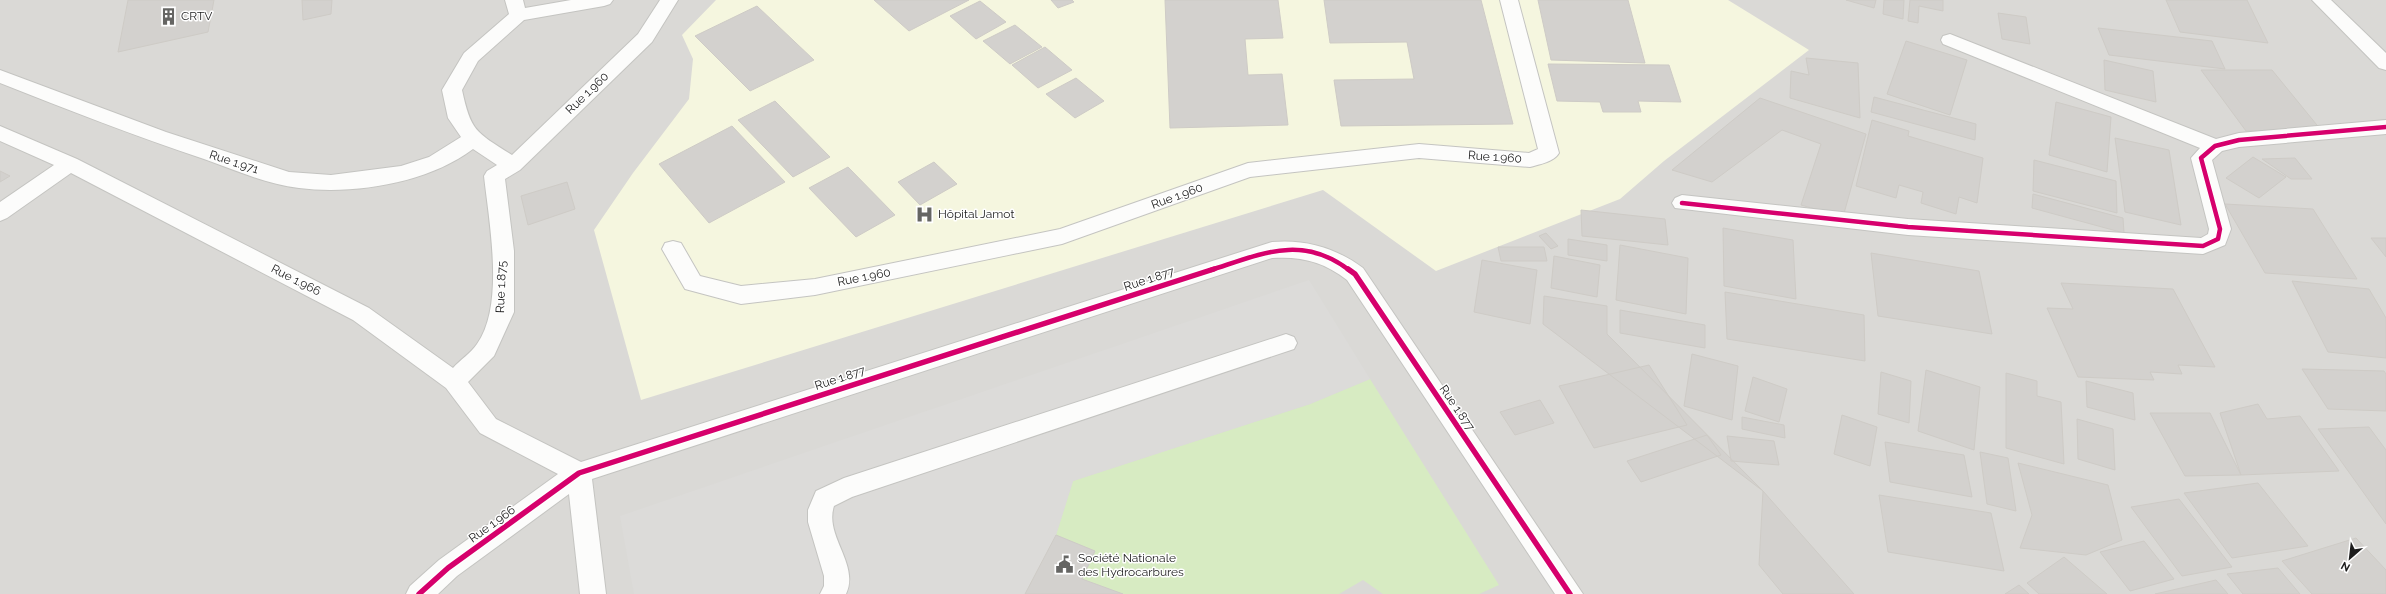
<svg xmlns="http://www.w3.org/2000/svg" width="2386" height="594" viewBox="0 0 2386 594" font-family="Raleway,sans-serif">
<rect width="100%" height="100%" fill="#ebeae5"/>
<!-- residential -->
<path fill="#dad9d6" d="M 0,0 L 2386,0 L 2386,594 L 0,594 Z"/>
<!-- education -->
<path fill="#f5f6df" d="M 716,0 L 1728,0 L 1809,50 L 1664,161 L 1620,199 L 1436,271 L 1323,190 L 641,400 L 594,230 L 633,173 L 689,99 L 693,59 L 682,35 Z"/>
<!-- grass -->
<path fill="#d7ebc2" d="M 1370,379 L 1499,585 L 1479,594 L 1383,594 L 1363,580 L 1339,594 L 1123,594 L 1082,579 L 1095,551 L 1056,535 L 1073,481 L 1310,404 Z"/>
<!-- parking -->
<path fill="#dcdbd9" d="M 1309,280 L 1370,379 L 1310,404 L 1073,481 L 1056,535 L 1025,594 L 634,594 L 620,516 Z"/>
<!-- building -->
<path fill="#d3d1ce" stroke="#cecbc6" d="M 128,0 L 214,0 L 208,32 L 118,52 Z
M 302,0 L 332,0 L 331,14 L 303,20 Z
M 874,0 L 969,0 L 909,31 Z
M 1051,0 L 1072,0 L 1074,2 L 1058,8 Z
M 1165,0 L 1278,0 L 1283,38 L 1245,39 L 1248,75 L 1282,74 L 1288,125 L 1170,128 Z
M 1324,0 L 1481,0 L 1513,124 L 1341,126 L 1334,80 L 1414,79 L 1407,42 L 1330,43 Z
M 1538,0 L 1628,0 L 1645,63 L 1551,60 Z
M 1846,0 L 1876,0 L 1874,8 Z
M 1884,0 L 1904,0 L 1903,19 L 1883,14 Z
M 1910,0 L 1943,0 L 1943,11 L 1919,6 L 1918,23 L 1908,21 Z
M 2166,0 L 2247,0 L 2268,43 L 2180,32 Z
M 980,1 L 1006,22 L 976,39 L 950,16 Z
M 757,6 L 814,60 L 750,91 L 695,36 Z
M 1998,13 L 2026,17 L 2030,44 L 2002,39 Z
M 1015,25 L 1042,47 L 1010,64 L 983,41 Z
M 2098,28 L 2212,41 L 2225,69 L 2109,55 Z
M 1906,41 L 1967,60 L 1950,115 L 1887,94 Z
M 1045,47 L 1072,70 L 1038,88 L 1012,65 Z
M 1806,58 L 1858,63 L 1860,118 L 1790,98 L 1791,71 L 1809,75 Z
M 2104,60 L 2153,71 L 2156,102 L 2105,90 Z
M 1548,64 L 1669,65 L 1681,102 L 1638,101 L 1641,112 L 1603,112 L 1600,102 L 1557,101 Z
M 2201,70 L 2272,70 L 2321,130 L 2246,131 Z
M 1076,78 L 1104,101 L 1075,118 L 1046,94 Z
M 1874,97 L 1976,124 L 1975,140 L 1871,112 Z
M 1760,98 L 1866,134 L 1843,217 L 1801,205 L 1821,144 L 1782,130 L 1712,182 L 1672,170 Z
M 775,101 L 830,157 L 793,177 L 738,120 Z
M 2056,102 L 2111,117 L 2107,172 L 2049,155 Z
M 1872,120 L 1909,131 L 1908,136 L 1983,158 L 1977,203 L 1959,197 L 1956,214 L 1921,203 L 1923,192 L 1899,185 L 1896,198 L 1856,186 Z
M 732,126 L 785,182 L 709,223 L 659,164 Z
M 2115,138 L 2169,150 L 2181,225 L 2125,212 Z
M 2253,157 L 2286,177 L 2259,198 L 2226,178 Z
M 2295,158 L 2312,179 L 2291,179 L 2262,159 Z
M 2034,160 L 2116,181 L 2117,213 L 2033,191 Z
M 934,162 L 957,184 L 920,205 L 898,182 Z
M 848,167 L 895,215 L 856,237 L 809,188 Z
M 0,171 L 10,176 L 0,182 Z
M 567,182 L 575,209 L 528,225 L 521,196 Z
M 2033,194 L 2123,218 L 2124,233 L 2032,208 Z
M 2225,204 L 2313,209 L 2357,279 L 2265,273 Z
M 1581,210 L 1665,219 L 1668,245 L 1582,236 Z
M 1723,228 L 1793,240 L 1796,299 L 1724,286 Z
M 1546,233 L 1558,246 L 1551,249 L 1539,236 Z
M 2371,238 L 2386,238 L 2386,257 Z
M 1568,239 L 1607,245 L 1607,261 L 1568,255 Z
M 1620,245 L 1688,258 L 1686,314 L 1616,300 Z
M 1498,247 L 1544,247 L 1547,261 L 1501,261 Z
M 1871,253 L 1979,271 L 1992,334 L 1878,316 Z
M 1554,256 L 1600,265 L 1597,297 L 1551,288 Z
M 1482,260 L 1537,270 L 1530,324 L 1474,312 Z
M 2292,281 L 2369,289 L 2386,318 L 2386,358 L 2328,352 Z
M 2061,283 L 2173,289 L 2215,367 L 2178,365 L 2182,374 L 2150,372 L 2154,380 L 2078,377 L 2047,308 L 2073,309 Z
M 1725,292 L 1864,315 L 1865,361 L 1727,339 Z
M 1544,296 L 1607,306 L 1607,334 L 1763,491 L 1543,324 Z
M 1620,310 L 1705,325 L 1705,348 L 1620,333 Z
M 1692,354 L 1738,366 L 1732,420 L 1684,406 Z
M 1649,365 L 1687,425 L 1594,448 L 1559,386 Z
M 2302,369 L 2384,371 L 2386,374 L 2386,411 L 2328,409 Z
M 1926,370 L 1980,387 L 1974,450 L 1918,431 Z
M 1881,372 L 1911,381 L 1909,423 L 1878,414 Z
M 2006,373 L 2037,381 L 2037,396 L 2061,402 L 2064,464 L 2006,448 Z
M 1753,377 L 1787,389 L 1779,422 L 1745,411 Z
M 2086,381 L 2133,393 L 2135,420 L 2087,407 Z
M 1540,400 L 1554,423 L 1515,435 L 1500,412 Z
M 2258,404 L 2267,419 L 2300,416 L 2339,471 L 2241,475 L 2220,413 Z
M 2150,413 L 2210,413 L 2241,475 L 2185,476 Z
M 1842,415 L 1877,427 L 1870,466 L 1834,454 Z
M 1742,417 L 1784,425 L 1785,438 L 1742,429 Z
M 2077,419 L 2113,429 L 2115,470 L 2078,459 Z
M 2369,427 L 2386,450 L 2386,524 L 2318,429 Z
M 1707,435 L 1721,455 L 1641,482 L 1627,461 Z
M 1727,436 L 1774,441 L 1779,465 L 1731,461 Z
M 1885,442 L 1964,455 L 1972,497 L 1890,482 Z
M 1980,452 L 2008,458 L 2016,511 L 1987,504 Z
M 2018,463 L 2108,485 L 2122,540 L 2086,555 L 2020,548 L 2032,515 Z
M 2258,483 L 2308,546 L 2232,558 L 2184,493 Z
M 1763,491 L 1854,594 L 1783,594 L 1759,565 Z
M 1879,495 L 1991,513 L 2004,571 L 1888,552 Z
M 2179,499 L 2232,567 L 2182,576 L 2131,507 Z
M 1056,535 L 1095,551 L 1082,579 L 1123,594 L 1025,594 Z
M 2356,538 L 2386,570 L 2386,594 L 2312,594 L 2282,561 Z
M 2144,541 L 2174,579 L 2130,591 L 2100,552 Z
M 2064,557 L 2107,594 L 2039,594 L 2027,583 Z
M 2278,568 L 2300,594 L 2243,594 L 2227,574 Z
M 2216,580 L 2228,594 L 2155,594 Z
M 2019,585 L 2029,594 L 2005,594 Z"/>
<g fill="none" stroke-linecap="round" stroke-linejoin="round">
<defs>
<path id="minor" d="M 505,0 L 523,0 L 525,8 L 571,0 L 613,0 L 610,4 L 604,6 L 524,20 L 478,61 L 462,90 C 471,132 476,132 512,155 L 638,34 L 660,0 L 678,0 L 652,42 L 520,170 L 505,179 L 514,251 L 514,312 L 494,356 L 468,382 L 496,419 L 581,462 L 1272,242 C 1306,239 1336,248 1363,268 L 1583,594 L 1555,594 L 1347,280 C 1324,262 1302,256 1272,258 L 592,479 L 606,594 L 580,594 L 569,494 L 457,576 L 438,594 L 406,594 L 410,586 L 439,560 L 558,474 L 480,433 L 446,388 L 353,320 L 71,173 L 7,218 L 0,221 L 0,202 L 54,165 L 0,141 L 0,126 L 77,159 L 369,308 L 453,368 C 460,360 471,353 477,344 C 505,305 489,222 484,176 L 487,171 L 497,165 L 473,149 C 428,183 354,195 299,188 C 266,184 235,170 204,159 C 135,136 68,110 0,83 L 0,70 L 166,132 L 289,172 L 331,175 L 401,166 L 429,157 L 461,137 L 448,118 L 442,90 L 464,53 L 509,14 Z
M 1500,0 L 1518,0 L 1559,153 C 1554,162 1540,164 1530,167 L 1419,158 L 1250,177 L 1062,244 L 815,295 L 741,304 L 685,289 L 662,249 L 665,243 L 673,241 L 681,243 L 700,276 L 741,286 L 815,279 L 1060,229 L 1248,163 L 1419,144 L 1529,153 L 1538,149 Z
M 2312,0 L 2331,0 L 2386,53 L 2386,70 L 2379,68 Z
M 1950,34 L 2216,139 L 2239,133 L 2386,120 L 2386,134 L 2239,147 L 2222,151 L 2212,160 L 2231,229 L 2225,245 L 2203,254 L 1908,235 L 1675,208 L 1672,203 L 1675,198 L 1682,195 L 1908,219 L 2201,238 L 2208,234 L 2209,229 L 2191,158 L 2200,148 L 1943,44 L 1941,40 L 1943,36 Z
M 1286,334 L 1294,337 L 1297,343 L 1294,349 L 852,497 L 834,506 C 824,536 860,564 846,594 L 820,594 L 824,586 L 824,576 L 808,522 L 808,510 L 816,491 L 844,478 Z"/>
</defs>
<!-- minor casing -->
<use href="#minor" stroke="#c4c4c1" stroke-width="2"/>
<!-- minor -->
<use href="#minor" fill="#fcfcfb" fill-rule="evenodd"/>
<defs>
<path id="cycleway-far1" d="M 1682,203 L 1908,227 L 2203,246 L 2218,239 L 2220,229 L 2201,158 L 2215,146 L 2239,140 L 2386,127
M 1211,270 C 1261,254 1302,234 1349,270"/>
<path id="cycleway" d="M 1348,269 L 1355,274 L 1570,594
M 419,594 L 448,568 L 579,473 L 1214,269"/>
</defs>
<!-- cycleway-far1 casing -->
<use href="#cycleway-far1" stroke="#fff" stroke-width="6"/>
<!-- cycleway casing -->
<use href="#cycleway" stroke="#fff" stroke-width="8"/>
<!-- cycleway-far1 -->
<use href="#cycleway-far1" stroke="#d6006c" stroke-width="4.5"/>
<!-- cycleway -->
<use href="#cycleway" stroke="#d6006c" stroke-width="5.5"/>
</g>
<!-- icons -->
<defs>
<symbol id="building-bare" viewBox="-9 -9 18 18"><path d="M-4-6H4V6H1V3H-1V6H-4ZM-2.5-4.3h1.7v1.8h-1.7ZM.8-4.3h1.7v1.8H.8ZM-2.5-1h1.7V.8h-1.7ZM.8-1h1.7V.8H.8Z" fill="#656563" stroke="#fff" stroke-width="2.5" paint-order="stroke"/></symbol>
<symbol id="hospital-bare" viewBox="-9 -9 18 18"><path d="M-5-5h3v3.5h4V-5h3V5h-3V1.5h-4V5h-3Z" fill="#656563" stroke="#fff" stroke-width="2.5" paint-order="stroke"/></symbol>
<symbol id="civic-bare" viewBox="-9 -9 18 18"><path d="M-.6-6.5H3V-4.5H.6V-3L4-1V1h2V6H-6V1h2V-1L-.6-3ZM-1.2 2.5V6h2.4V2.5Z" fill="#656563" stroke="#fff" stroke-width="2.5" paint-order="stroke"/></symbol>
</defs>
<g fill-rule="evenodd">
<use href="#building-bare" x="156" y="4" width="25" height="25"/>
<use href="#hospital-bare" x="912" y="202" width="25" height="25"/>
<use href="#civic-bare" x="1052" y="552" width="25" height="25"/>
</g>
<g text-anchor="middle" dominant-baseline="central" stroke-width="3" stroke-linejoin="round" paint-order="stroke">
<!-- poi labels -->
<g font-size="12" fill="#1d1d1d" stroke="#fff" text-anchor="start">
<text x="181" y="16">CRTV</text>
<text x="938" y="214">Hôpital Jamot</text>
<text x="1078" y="558">Société Nationale<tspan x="1078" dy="14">des Hydrocarbures</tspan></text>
</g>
<!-- street labels -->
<g font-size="12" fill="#1d1d1d" stroke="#fff">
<text transform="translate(587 93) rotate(-44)">Rue 1.960</text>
<text transform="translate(1495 157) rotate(4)">Rue 1.960</text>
<text transform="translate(234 162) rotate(18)">Rue 1.971</text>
<text transform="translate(1177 196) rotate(-20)">Rue 1.960</text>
<text transform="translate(864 277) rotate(-11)">Rue 1.960</text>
<text transform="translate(1149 279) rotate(-18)">Rue 1.877</text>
<text transform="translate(296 280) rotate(27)">Rue 1.966</text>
<text transform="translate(501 287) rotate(-88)">Rue 1.875</text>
<text transform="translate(840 378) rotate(-18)">Rue 1.877</text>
<text transform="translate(1457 408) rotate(56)">Rue 1.877</text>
<text transform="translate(492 524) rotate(-36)">Rue 1.966</text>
</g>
</g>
<!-- north arrow -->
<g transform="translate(2350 558) rotate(208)" stroke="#ffffff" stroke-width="3" paint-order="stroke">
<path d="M0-3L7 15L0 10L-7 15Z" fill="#1d1d1d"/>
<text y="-6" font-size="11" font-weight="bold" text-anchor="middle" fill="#1d1d1d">N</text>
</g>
</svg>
